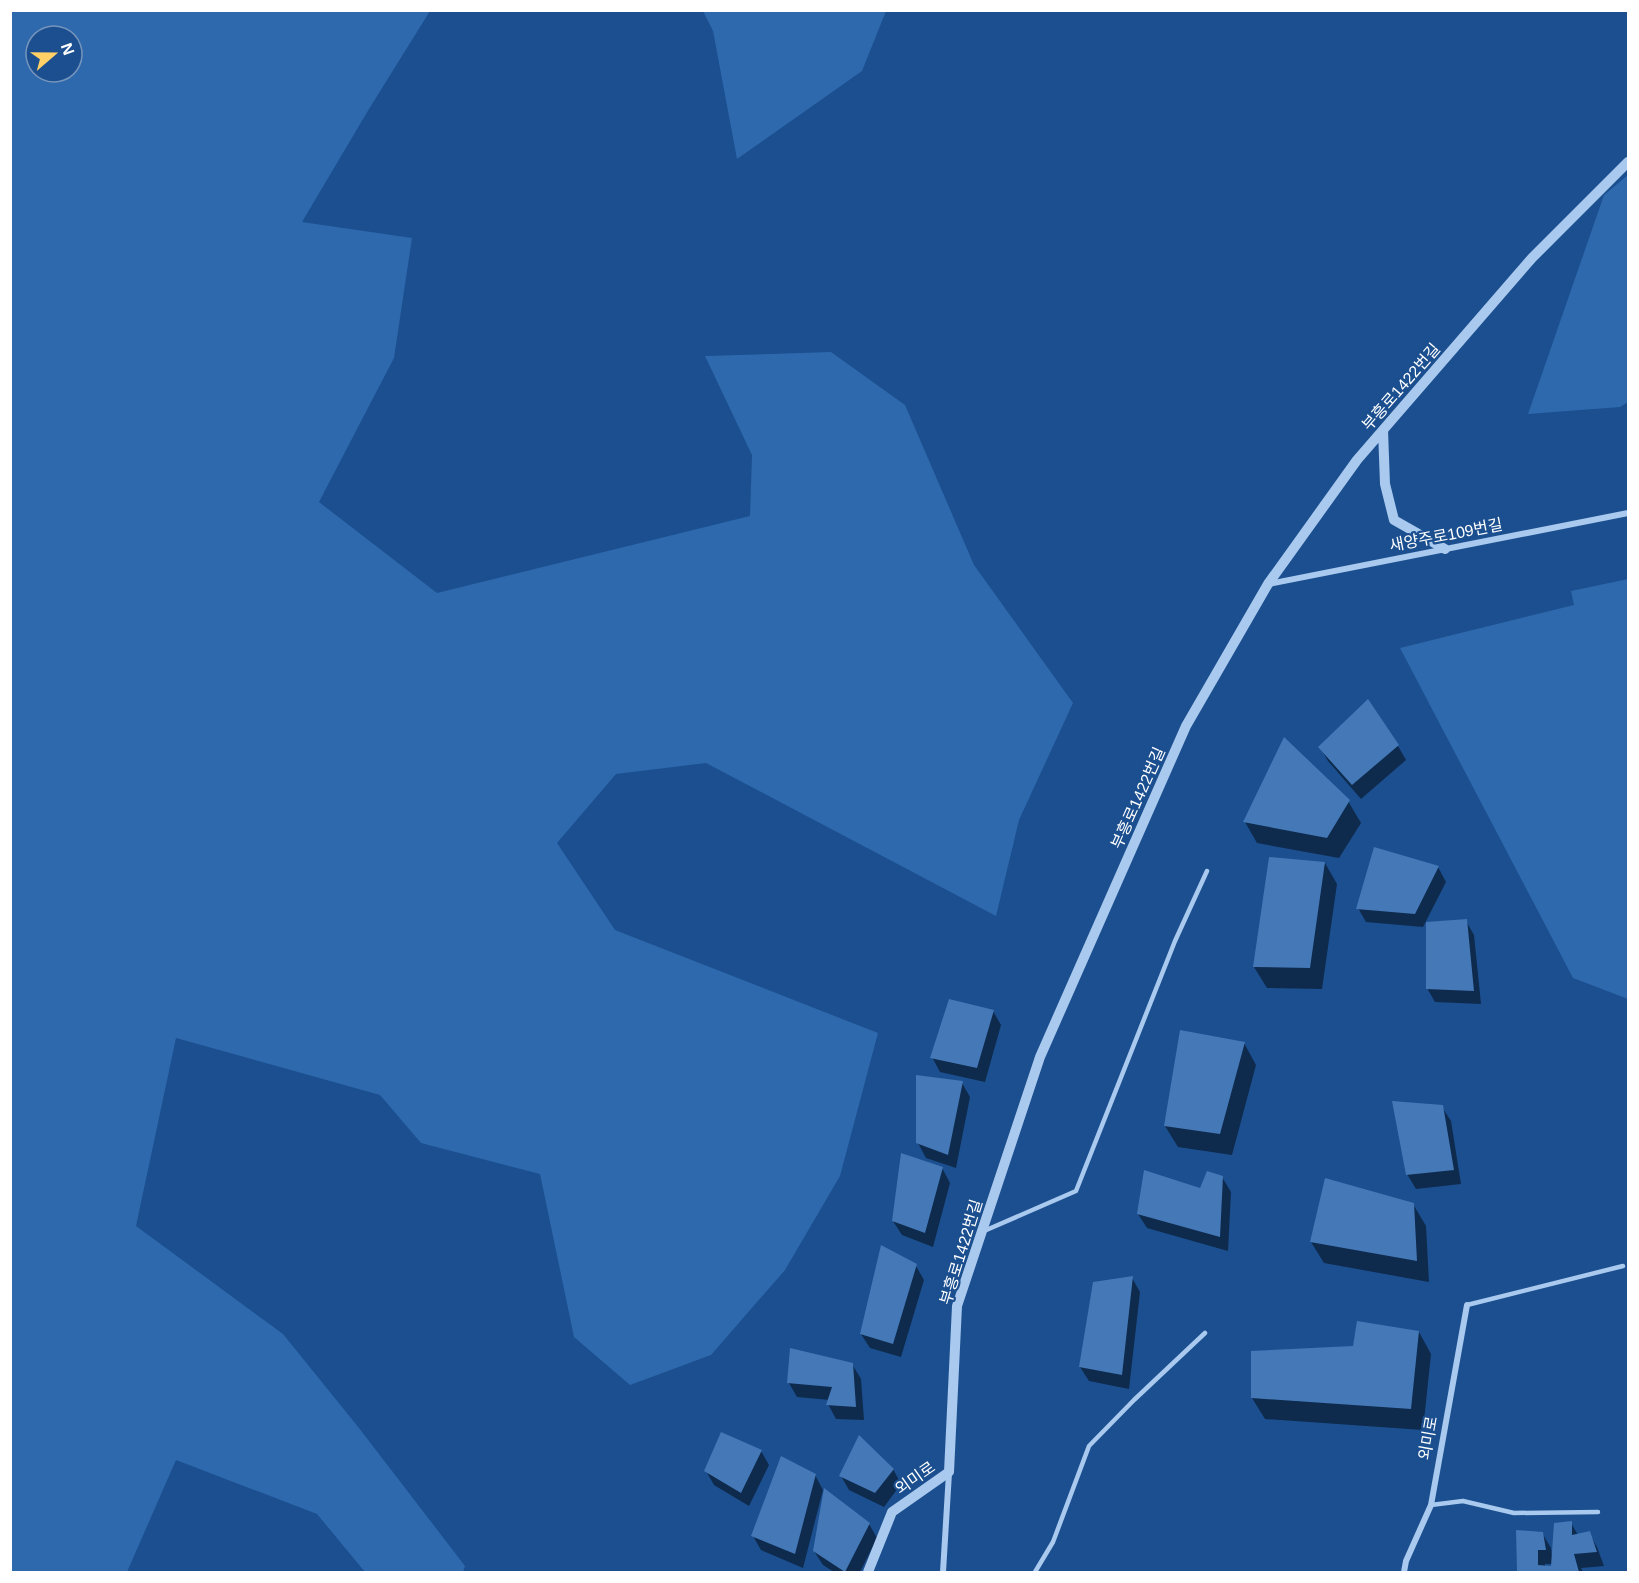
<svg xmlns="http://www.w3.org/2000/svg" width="1639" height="1583" viewBox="0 0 1639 1583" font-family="Arial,'Noto Sans KR',sans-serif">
<rect width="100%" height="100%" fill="#1b4f8f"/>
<!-- green -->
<path fill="#2e69ad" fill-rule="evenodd" d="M 11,10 L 430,11 L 369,109 L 302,222 L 412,238 L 394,358 L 319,502 L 437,593 L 750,516 L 752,455 L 705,356 L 831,352 L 905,405 L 974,565 L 1073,703 L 1019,820 L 996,916 L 706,763 L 616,774 L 557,843 L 615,930 L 878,1033 L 840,1176 L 785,1270 L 711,1355 L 630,1385 L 574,1337 L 540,1174 L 421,1143 L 380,1095 L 176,1038 L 136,1226 L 283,1334 L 359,1428 L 465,1566 L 463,1572 L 365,1572 L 317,1514 L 176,1460 L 127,1572 L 11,1572 ZM 36,36 L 72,36 L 72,72 L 36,72 Z
M 703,11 L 886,11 L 862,71 L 737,159 L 713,31 Z
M 1628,175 L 1628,402 L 1620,407 L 1528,414 L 1604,195 Z
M 1628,579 L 1628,999 L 1573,978 L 1400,648 L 1574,605 L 1571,591 Z"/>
<!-- shadow -->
<path fill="#0007" fill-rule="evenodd" d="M 1398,746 L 1406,760 L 1361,799 L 1328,761 L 1320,747 Z
M 1348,801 L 1361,823 L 1339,858 L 1257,843 L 1245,822 Z
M 1325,863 L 1337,884 L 1322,989 L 1267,988 L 1254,967 Z
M 1438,867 L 1446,882 L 1423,927 L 1366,922 L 1358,908 Z
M 1466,921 L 1474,935 L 1481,1004 L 1435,1002 L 1427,988 Z
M 993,1011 L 1001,1025 L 985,1082 L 940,1072 L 932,1057 Z
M 1244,1043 L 1256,1065 L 1232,1155 L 1178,1147 L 1165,1126 Z
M 962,1083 L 970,1097 L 956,1168 L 926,1158 L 918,1143 Z
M 1442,1107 L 1451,1121 L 1461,1184 L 1416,1189 L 1407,1174 Z
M 942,1168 L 950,1183 L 933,1247 L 902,1235 L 893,1221 Z
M 1222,1177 L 1231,1192 L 1228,1251 L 1147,1228 L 1138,1214 L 1201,1190 Z
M 1413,1204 L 1426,1226 L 1429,1282 L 1324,1263 L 1311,1242 Z
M 916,1266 L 924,1280 L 901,1357 L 870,1348 L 861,1334 Z
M 1132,1278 L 1140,1292 L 1129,1389 L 1089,1381 L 1080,1367 Z
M 1419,1332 L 1431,1354 L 1423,1430 L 1265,1419 L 1252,1398 L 1354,1348 Z
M 852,1364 L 861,1379 L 864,1420 L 836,1419 L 828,1404 L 830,1400 L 797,1397 L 789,1383 Z
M 761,1451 L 769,1465 L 749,1506 L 714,1485 L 706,1471 Z
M 893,1469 L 901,1484 L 884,1507 L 849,1490 L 841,1476 Z
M 815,1475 L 823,1490 L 803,1568 L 761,1550 L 753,1536 Z
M 1571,1523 L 1578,1535 L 1589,1533 L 1597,1547 L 1604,1566 L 1581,1568 L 1583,1572 L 1518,1572 L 1518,1531 L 1542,1533 L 1551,1548 L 1552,1557 ZM 1545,1564 L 1553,1564 L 1553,1567 L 1545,1567 Z
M 869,1524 L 877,1538 L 860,1572 L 834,1572 L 823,1565 L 814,1551 Z"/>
<!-- building -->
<path fill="#4478b7" d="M 1368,699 L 1399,745 L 1352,785 L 1318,747 Z
M 1284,737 L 1350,800 L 1327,838 L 1243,822 Z
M 1374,847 L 1439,866 L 1415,914 L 1356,909 Z
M 1269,857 L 1325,862 L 1310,968 L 1253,967 Z
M 1467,919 L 1474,991 L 1426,989 L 1426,922 Z
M 949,999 L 994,1010 L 977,1068 L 930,1058 Z
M 1180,1030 L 1245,1042 L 1220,1134 L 1164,1126 Z
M 916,1075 L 963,1081 L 948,1155 L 916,1143 Z
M 1392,1101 L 1443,1105 L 1454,1170 L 1406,1175 Z
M 901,1153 L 943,1167 L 925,1233 L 892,1221 Z
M 1144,1170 L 1200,1188 L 1207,1171 L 1223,1176 L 1220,1237 L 1137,1214 Z
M 1325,1178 L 1414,1203 L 1417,1261 L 1310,1242 Z
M 881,1245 L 917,1264 L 893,1344 L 860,1334 Z
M 1133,1276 L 1122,1375 L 1079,1367 L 1093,1282 Z
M 1357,1321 L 1419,1331 L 1411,1409 L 1251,1398 L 1251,1351 L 1353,1346 Z
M 790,1348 L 853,1363 L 856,1407 L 826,1405 L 832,1387 L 787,1383 Z
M 721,1432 L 762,1450 L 741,1493 L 704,1471 Z
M 859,1435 L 894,1469 L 875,1493 L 839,1476 Z
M 781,1456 L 816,1474 L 795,1554 L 751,1536 Z
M 824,1488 L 870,1523 L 845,1572 L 813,1551 Z
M 1572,1521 L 1572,1535 L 1590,1531 L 1597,1552 L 1574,1554 L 1579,1572 L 1517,1572 L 1516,1530 L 1543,1532 L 1546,1550 L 1538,1550 L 1538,1565 L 1551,1566 L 1554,1523 Z"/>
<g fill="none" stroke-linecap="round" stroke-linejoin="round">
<!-- service -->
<path stroke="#a9c9ee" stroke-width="4.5" d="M 984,1231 L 1076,1191 L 1175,941 L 1207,871
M 1467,1305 L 1623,1266
M 1431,1505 L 1463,1501 L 1514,1513 L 1598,1512
M 1035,1572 L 1053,1542 L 1089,1446 L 1134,1400 L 1205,1333"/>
<!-- minor -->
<path stroke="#a9c9ee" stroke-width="6" d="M 1269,584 L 1628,513
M 943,1572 L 949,1473
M 1404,1572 L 1406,1561 L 1431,1505 L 1467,1305"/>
<!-- tertiary -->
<path stroke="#a9c9ee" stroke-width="10" d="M 1383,430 L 1385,484 L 1394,520 L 1445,549
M 868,1572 L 892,1512 L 949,1472 L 957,1306 L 1040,1057 L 1186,726 L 1268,584 L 1357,460 L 1532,258 L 1628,162"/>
</g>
<g text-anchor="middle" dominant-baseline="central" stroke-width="4.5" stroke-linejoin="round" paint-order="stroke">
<!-- street labels -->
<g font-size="16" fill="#fff" stroke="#1b4f8f">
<text transform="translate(1401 387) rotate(-49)">부흥로1422번길</text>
<text transform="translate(1446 535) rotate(-11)">새양주로109번길</text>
<text transform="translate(1138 798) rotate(-66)">부흥로1422번길</text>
<text transform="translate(961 1252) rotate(-73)">부흥로1422번길</text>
<text transform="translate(1428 1438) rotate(-80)">외미로</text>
<text transform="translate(915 1478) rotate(-35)">외미로</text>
</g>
</g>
<!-- border -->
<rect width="1639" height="1583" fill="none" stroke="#ffffff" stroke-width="24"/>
<!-- north arrow -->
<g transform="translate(54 54) rotate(70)"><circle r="28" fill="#1b4f8f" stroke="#7695bc" stroke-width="1.5"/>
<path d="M0-4.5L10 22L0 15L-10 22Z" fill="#ffd166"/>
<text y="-9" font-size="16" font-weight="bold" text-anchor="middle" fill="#ffffff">N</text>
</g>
</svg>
